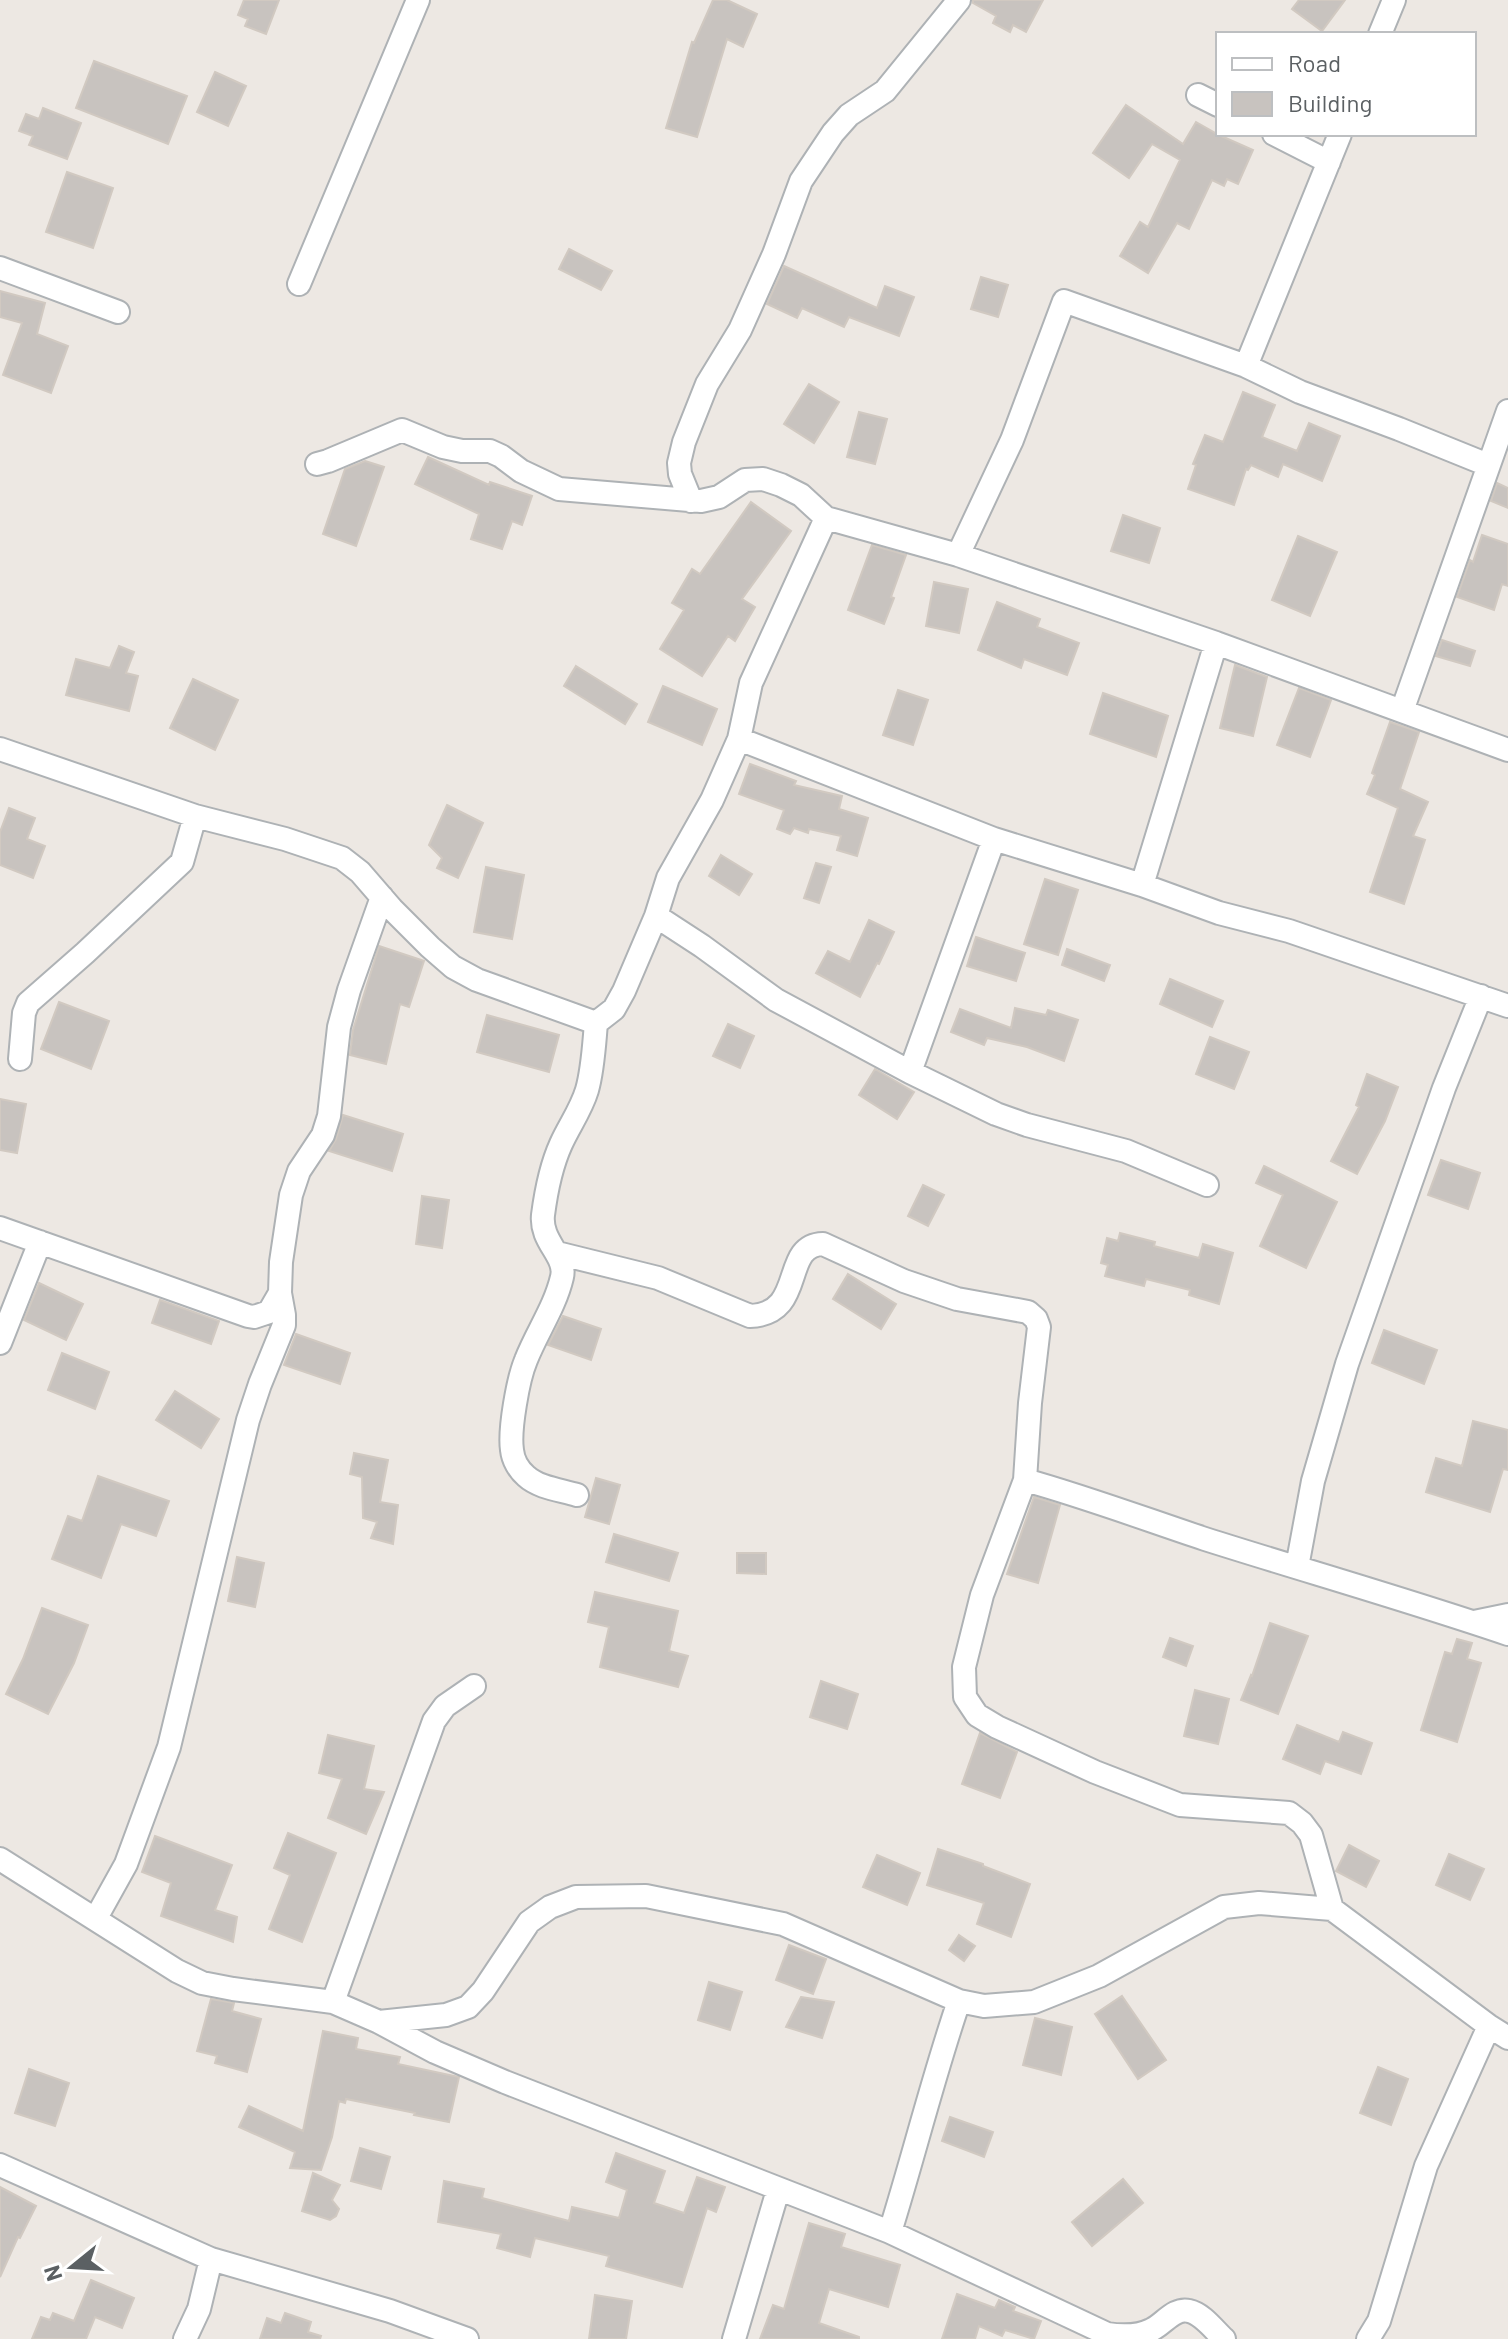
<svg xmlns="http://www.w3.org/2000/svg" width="1508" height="2339" viewBox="0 0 1508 2339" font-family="Barlow,sans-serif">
<rect width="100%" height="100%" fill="#ede8e3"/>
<!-- building -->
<path fill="#c8c3bf" stroke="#d1c9c1" stroke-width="2" d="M 244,0 L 279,0 L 266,34 L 245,26 L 248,19 L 238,15 Z
M 713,0 L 727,0 L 757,14 L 743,47 L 727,39 L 697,137 L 666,128 L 692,42 L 694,43 Z
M 973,0 L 1043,0 L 1026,32 L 1013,25 L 1010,32 L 993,23 L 996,16 L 973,3 Z
M 1299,0 L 1345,0 L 1322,31 L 1292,9 Z
M 94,61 L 187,96 L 168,144 L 76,108 Z
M 215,72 L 246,86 L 228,126 L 197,112 Z
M 1126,105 L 1183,144 L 1196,122 L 1219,135 L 1253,150 L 1238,184 L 1227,179 L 1224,186 L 1212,180 L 1189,229 L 1177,223 L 1148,273 L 1120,256 L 1140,222 L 1148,227 L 1180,160 L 1152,144 L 1129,178 L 1093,153 Z
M 43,108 L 81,123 L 67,159 L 29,145 L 33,136 L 19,131 L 26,114 L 39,119 Z
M 67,172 L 113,188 L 93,248 L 46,232 Z
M 569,249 L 612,271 L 601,290 L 559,269 Z
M 784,266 L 877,308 L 885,286 L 914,297 L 899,336 L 849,317 L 844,327 L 802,308 L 797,318 L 767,304 Z
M 981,277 L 1008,285 L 998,317 L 971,309 Z
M 0,291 L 45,303 L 37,334 L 68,346 L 51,393 L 3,375 L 22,323 L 0,317 Z
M 809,384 L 839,402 L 814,443 L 784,424 Z
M 1243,392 L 1275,405 L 1262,437 L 1297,451 L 1309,423 L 1340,436 L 1322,481 L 1283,464 L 1278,477 L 1251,465 L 1248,470 L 1246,469 L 1234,505 L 1188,489 L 1196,465 L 1193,464 L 1205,435 L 1223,442 Z
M 859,412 L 887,419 L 875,464 L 847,457 Z
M 428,457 L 489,485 L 490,482 L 532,496 L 522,525 L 512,521 L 502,549 L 471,539 L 479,514 L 415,484 Z
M 365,461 L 384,467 L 356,546 L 323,534 L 345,469 Z
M 1497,483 L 1508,488 L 1508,508 L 1491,501 Z
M 751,502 L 791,531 L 742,599 L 755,607 L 735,641 L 728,636 L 702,676 L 660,649 L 684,610 L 672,603 L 692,569 L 700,574 Z
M 1123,515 L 1160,528 L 1149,563 L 1111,551 Z
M 1482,535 L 1508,544 L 1508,586 L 1502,584 L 1494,610 L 1457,597 L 1470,560 L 1473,562 Z
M 1298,536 L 1337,552 L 1310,616 L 1272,600 Z
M 872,545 L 906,555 L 891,597 L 894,598 L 884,624 L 848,610 Z
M 934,582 L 968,589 L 959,633 L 926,626 Z
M 997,602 L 1040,619 L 1037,627 L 1079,643 L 1067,675 L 1024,659 L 1021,668 L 978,650 Z
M 1442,640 L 1475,651 L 1470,666 L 1436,656 Z
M 119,646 L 134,652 L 126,673 L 138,676 L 129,711 L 66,695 L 76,659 L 110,668 Z
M 1235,665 L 1267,677 L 1253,736 L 1220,728 Z
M 576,666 L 637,704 L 625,724 L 564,686 Z
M 193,679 L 238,700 L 215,750 L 170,728 Z
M 663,686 L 717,709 L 702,745 L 648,722 Z
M 1299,688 L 1331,700 L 1310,757 L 1277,745 Z
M 898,690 L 928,700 L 913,745 L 883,735 Z
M 1103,693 L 1168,716 L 1156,757 L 1090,734 Z
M 1390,722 L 1419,732 L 1400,789 L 1428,802 L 1413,836 L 1425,840 L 1404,904 L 1370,892 L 1398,808 L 1367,794 L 1375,775 L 1372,773 Z
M 750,764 L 796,781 L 794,785 L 842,796 L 839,809 L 868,818 L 857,856 L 837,850 L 841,836 L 809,829 L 808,833 L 794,828 L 790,834 L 777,829 L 784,810 L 739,794 Z
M 447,805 L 483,823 L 458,878 L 437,868 L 442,858 L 429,845 Z
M 9,808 L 35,818 L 27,839 L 45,846 L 33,878 L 0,865 L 0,832 Z
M 721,855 L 752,874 L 739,895 L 709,876 Z
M 816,863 L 831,867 L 819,903 L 804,898 Z
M 486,867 L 524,875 L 512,939 L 474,932 Z
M 1045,879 L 1078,890 L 1058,955 L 1024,944 Z
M 869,920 L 894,932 L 879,964 L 877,963 L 860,997 L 816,973 L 828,951 L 850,962 Z
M 976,937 L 1025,953 L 1016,981 L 967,966 Z
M 379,946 L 424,961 L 409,1007 L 400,1004 L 386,1064 L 350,1055 L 353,1030 Z
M 1067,949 L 1110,965 L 1104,981 L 1062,965 Z
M 1170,979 L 1223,1001 L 1212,1027 L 1160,1004 Z
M 59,1002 L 109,1021 L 91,1069 L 41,1049 Z
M 1015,1008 L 1046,1015 L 1048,1010 L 1078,1020 L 1064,1061 L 1027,1047 L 987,1038 L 984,1045 L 951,1032 L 960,1009 L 1011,1028 Z
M 487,1015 L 559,1035 L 549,1072 L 477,1052 Z
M 728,1024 L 754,1036 L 740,1068 L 713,1056 Z
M 1210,1037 L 1249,1052 L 1234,1089 L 1196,1074 Z
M 875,1069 L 914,1092 L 897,1119 L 859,1095 Z
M 1367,1074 L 1398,1087 L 1385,1121 L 1357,1174 L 1331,1161 L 1359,1107 L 1356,1105 Z
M 0,1099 L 26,1104 L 17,1153 L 0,1150 Z
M 343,1115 L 403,1134 L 392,1171 L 329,1151 L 336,1139 Z
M 1441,1160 L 1480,1173 L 1468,1209 L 1428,1195 Z
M 1264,1166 L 1337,1202 L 1306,1268 L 1260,1246 L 1283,1195 L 1256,1183 Z
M 923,1185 L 944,1195 L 928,1226 L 908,1216 Z
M 422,1196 L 449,1200 L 442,1248 L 416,1244 Z
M 1120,1233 L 1155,1242 L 1154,1246 L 1199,1258 L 1203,1244 L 1233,1253 L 1219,1304 L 1189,1295 L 1190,1290 L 1146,1279 L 1144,1286 L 1105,1276 L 1108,1265 L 1101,1263 L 1107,1238 L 1118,1241 Z
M 848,1274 L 896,1304 L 881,1329 L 833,1299 Z
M 39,1283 L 83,1304 L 66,1340 L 24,1320 Z
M 160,1300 L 219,1321 L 211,1344 L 152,1323 Z
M 563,1316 L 601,1329 L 591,1360 L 548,1345 Z
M 1384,1330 L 1437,1350 L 1424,1384 L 1372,1363 Z
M 296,1334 L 350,1353 L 340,1384 L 284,1365 Z
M 62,1353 L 109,1372 L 95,1409 L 48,1390 Z
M 175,1391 L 219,1419 L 201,1448 L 156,1420 Z
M 1473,1421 L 1508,1430 L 1508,1470 L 1503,1469 L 1490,1512 L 1426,1492 L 1436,1458 L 1462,1466 Z
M 354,1453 L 388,1460 L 380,1502 L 398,1505 L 393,1544 L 371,1538 L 377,1522 L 363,1518 L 362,1477 L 350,1474 Z
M 98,1476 L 169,1501 L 156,1536 L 121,1524 L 101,1578 L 52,1559 L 68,1516 L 82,1521 Z
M 596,1478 L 620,1485 L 609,1524 L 585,1517 Z
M 1034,1497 L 1060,1505 L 1038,1583 L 1007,1574 Z
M 614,1534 L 678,1553 L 669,1581 L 606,1562 Z
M 737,1553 L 766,1553 L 766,1574 L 737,1573 Z
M 237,1557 L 264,1563 L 255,1607 L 228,1601 Z
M 595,1592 L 678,1611 L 669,1651 L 688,1656 L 678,1687 L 600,1667 L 609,1627 L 588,1622 Z
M 42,1608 L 88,1625 L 74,1663 L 48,1714 L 6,1694 L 23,1659 Z
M 1270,1623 L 1308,1636 L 1278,1714 L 1241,1700 L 1251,1675 L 1252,1676 Z
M 1170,1638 L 1193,1646 L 1186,1666 L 1163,1657 Z
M 1457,1639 L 1472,1643 L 1467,1659 L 1481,1663 L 1457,1742 L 1421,1730 L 1445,1652 L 1452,1654 Z
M 821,1681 L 858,1694 L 847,1729 L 810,1717 Z
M 1195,1690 L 1229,1699 L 1218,1744 L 1184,1736 Z
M 1297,1725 L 1339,1742 L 1343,1732 L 1372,1743 L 1361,1774 L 1325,1761 L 1320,1774 L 1283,1759 Z
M 980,1733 L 1017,1752 L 1000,1798 L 962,1784 Z
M 328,1735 L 374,1746 L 364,1789 L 384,1792 L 366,1834 L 328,1818 L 342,1779 L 319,1773 Z
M 288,1833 L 336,1853 L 302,1942 L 269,1929 L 290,1875 L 274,1868 Z
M 155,1836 L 232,1865 L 215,1910 L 237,1917 L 233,1942 L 161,1916 L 171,1883 L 142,1872 Z
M 1349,1845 L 1379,1861 L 1366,1887 L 1336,1871 Z
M 938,1849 L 983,1864 L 983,1866 L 1030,1884 L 1011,1937 L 977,1924 L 984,1903 L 927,1885 Z
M 1449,1854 L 1484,1869 L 1470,1900 L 1436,1885 Z
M 877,1855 L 920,1873 L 907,1905 L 863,1887 Z
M 959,1935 L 975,1946 L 964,1961 L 949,1950 Z
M 789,1945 L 826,1959 L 813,1994 L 776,1980 Z
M 709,1982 L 742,1992 L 730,2030 L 698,2020 Z
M 1122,1996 L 1166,2060 L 1138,2079 L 1095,2014 Z
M 801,1997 L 834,2002 L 822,2038 L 786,2027 Z
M 211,1999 L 234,2003 L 232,2011 L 261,2019 L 247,2072 L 215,2063 L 217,2056 L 197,2051 Z
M 1035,2018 L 1072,2027 L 1061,2075 L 1023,2065 Z
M 323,2031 L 358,2038 L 356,2049 L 400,2057 L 398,2064 L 459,2077 L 449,2122 L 414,2115 L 415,2113 L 346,2099 L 345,2103 L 339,2101 L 332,2137 L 321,2170 L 290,2168 L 295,2152 L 239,2127 L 249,2106 L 303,2131 Z
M 1378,2067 L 1408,2079 L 1391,2125 L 1360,2113 Z
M 29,2069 L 69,2083 L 55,2126 L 15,2113 Z
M 950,2117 L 993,2132 L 984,2157 L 942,2141 Z
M 360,2148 L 390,2157 L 381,2189 L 351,2181 Z
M 616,2153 L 665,2171 L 654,2203 L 684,2213 L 697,2177 L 725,2187 L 716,2212 L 707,2208 L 682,2287 L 606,2266 L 609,2256 L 535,2238 L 530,2257 L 497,2248 L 501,2234 L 438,2222 L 444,2181 L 484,2189 L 482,2198 L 569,2221 L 572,2207 L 619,2218 L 627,2190 L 606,2182 Z
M 313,2173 L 340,2185 L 332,2200 L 339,2209 L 336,2216 L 330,2220 L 302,2211 Z
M 1123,2179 L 1143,2203 L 1092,2246 L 1072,2222 Z
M 0,2187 L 36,2206 L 20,2238 L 18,2237 L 0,2277 Z
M 809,2223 L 845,2234 L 841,2247 L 900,2265 L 888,2307 L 829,2289 L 819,2323 L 859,2337 L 859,2339 L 760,2339 L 773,2305 L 784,2309 Z
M 91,2280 L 134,2298 L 122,2328 L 95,2317 L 86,2339 L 32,2339 L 41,2317 L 50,2320 L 53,2313 L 74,2321 Z
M 957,2294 L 995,2308 L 999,2300 L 1015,2307 L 1013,2311 L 1041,2321 L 1034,2339 L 1005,2330 L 1002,2336 L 979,2326 L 975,2339 L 942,2339 Z
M 595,2295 L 632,2301 L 626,2339 L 589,2339 Z
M 285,2313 L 311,2322 L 308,2332 L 321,2336 L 320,2339 L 260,2339 L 267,2318 L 281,2323 Z"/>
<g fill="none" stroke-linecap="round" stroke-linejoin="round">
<defs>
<path id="minor" d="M 1380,34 L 1394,0
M 1198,95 L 1218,105
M 1274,134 L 1329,162
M 0,268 L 118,312
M 299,284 L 418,0
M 1246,366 L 1340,134
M 317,464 L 328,461 L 402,430 L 443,447 L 462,451 L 490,451 L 501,456 L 521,471 L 559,489 L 701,501 L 719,497 L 745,480 L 763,479 L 781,485 L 801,495 L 826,518 L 958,555 L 1216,643 L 1508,750
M 691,501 L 680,474 L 679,463 L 684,442 L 707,384 L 740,330 L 774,254 L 801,181 L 833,133 L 849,115 L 885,91 L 959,0
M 958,555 L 1012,440 L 1064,301 L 1246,366 L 1300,392 L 1399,429 L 1488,465
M 1402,711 L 1508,411
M 739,739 L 994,839 L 1142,885 L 1219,913 L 1289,931 L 1508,1006
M 0,749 L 195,816 L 285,839 L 342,858 L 360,872 L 392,909 L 430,947 L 453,967 L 477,980 L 596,1023
M 1142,885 L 1216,643
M 656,916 L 702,946 L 776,1000 L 910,1072 L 996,1114 L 1027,1125 L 1126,1151 L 1207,1185
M 20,1059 L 24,1013 L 28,1003 L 85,953 L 182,862 L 195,816
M 910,1072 L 994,839
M 0,1228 L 248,1316 L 254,1317 L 269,1312 L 280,1293
M 557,1253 L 658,1278 L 750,1316 C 807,1314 780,1245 823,1244 L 904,1281 L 957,1299 L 1028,1312 L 1036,1319 L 1039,1327 L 1030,1403 L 1025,1480 L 982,1595 L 964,1667 L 965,1697 L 977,1715 L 997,1727 L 1095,1772 L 1180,1805 L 1289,1813 L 1302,1823 L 1311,1835 L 1332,1909
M 0,1343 L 40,1242
M 1025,1480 C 1086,1497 1145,1519 1205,1539 C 1306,1571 1408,1600 1508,1634
M 577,1495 C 561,1490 539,1488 526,1476 C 519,1470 513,1460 512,1450 C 509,1430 518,1379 526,1360 C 537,1332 555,1307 562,1277 C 567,1256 540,1242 543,1215 C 546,1192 551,1166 561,1144 C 569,1126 581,1110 587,1090 C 593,1069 594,1045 596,1023 L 614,1009 L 624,991 L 656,916 L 668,878 L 712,800 L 739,739 L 751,683 L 826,518
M 1297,1567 L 1313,1481 L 1347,1364 L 1444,1088 L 1481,996
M 1474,1622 L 1508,1615
M 0,1859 L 177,1971 L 202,1983 L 233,1989 L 333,2002 L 379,2022 L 435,2052 L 505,2082 L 890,2232 L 1107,2334 C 1121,2336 1137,2337 1151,2330 C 1163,2325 1174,2307 1189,2311 C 1203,2314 1214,2330 1224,2339
M 96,1918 L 126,1864 L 169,1747 L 248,1420 L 260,1384 L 284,1325 L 284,1315 L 280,1293 L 281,1262 L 291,1195 L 299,1171 L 323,1135 L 329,1116 L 339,1027 L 349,990 L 382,897
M 333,2002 L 434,1721 L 445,1706 L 474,1686
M 379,2022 L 446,2015 L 468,2007 L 483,1991 L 529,1922 L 550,1907 L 576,1897 L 646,1896 L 783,1924 L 959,2001 L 984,2006 L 1034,2002 L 1099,1976 L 1224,1907 L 1259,1903 L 1332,1909 L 1489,2026 L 1508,2038
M 0,2165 L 211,2259 L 390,2311 L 467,2339
M 890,2232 C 914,2155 933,2077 959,2001
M 185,2339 L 199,2309 L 211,2259
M 734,2339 L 778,2190
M 1368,2339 L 1379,2321 L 1426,2166 L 1489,2026"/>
</defs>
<!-- minor casing -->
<use href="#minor" stroke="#aeb2b5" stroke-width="26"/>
<!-- minor -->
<use href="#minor" stroke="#fff" stroke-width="22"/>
</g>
<!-- legend -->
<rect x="1216" y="32" width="260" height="104" fill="#ffffff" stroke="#bdbfc1" stroke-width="2"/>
<rect x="1232" y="58" width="40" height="12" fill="#ffffff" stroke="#bdbfc1" stroke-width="2"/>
<text x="1288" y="72" font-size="24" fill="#5b6063">Road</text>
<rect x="1232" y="92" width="40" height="24" fill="#c8c3bf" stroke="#bdbfc1" stroke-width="2"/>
<text x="1288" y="112" font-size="24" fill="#5b6063">Building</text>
<!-- north arrow -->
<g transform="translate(72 2267) rotate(252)" stroke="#ffffff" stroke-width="6" paint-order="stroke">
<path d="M0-6L14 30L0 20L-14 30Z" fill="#5b6063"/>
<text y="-12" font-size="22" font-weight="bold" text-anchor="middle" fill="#5b6063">N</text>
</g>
</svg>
